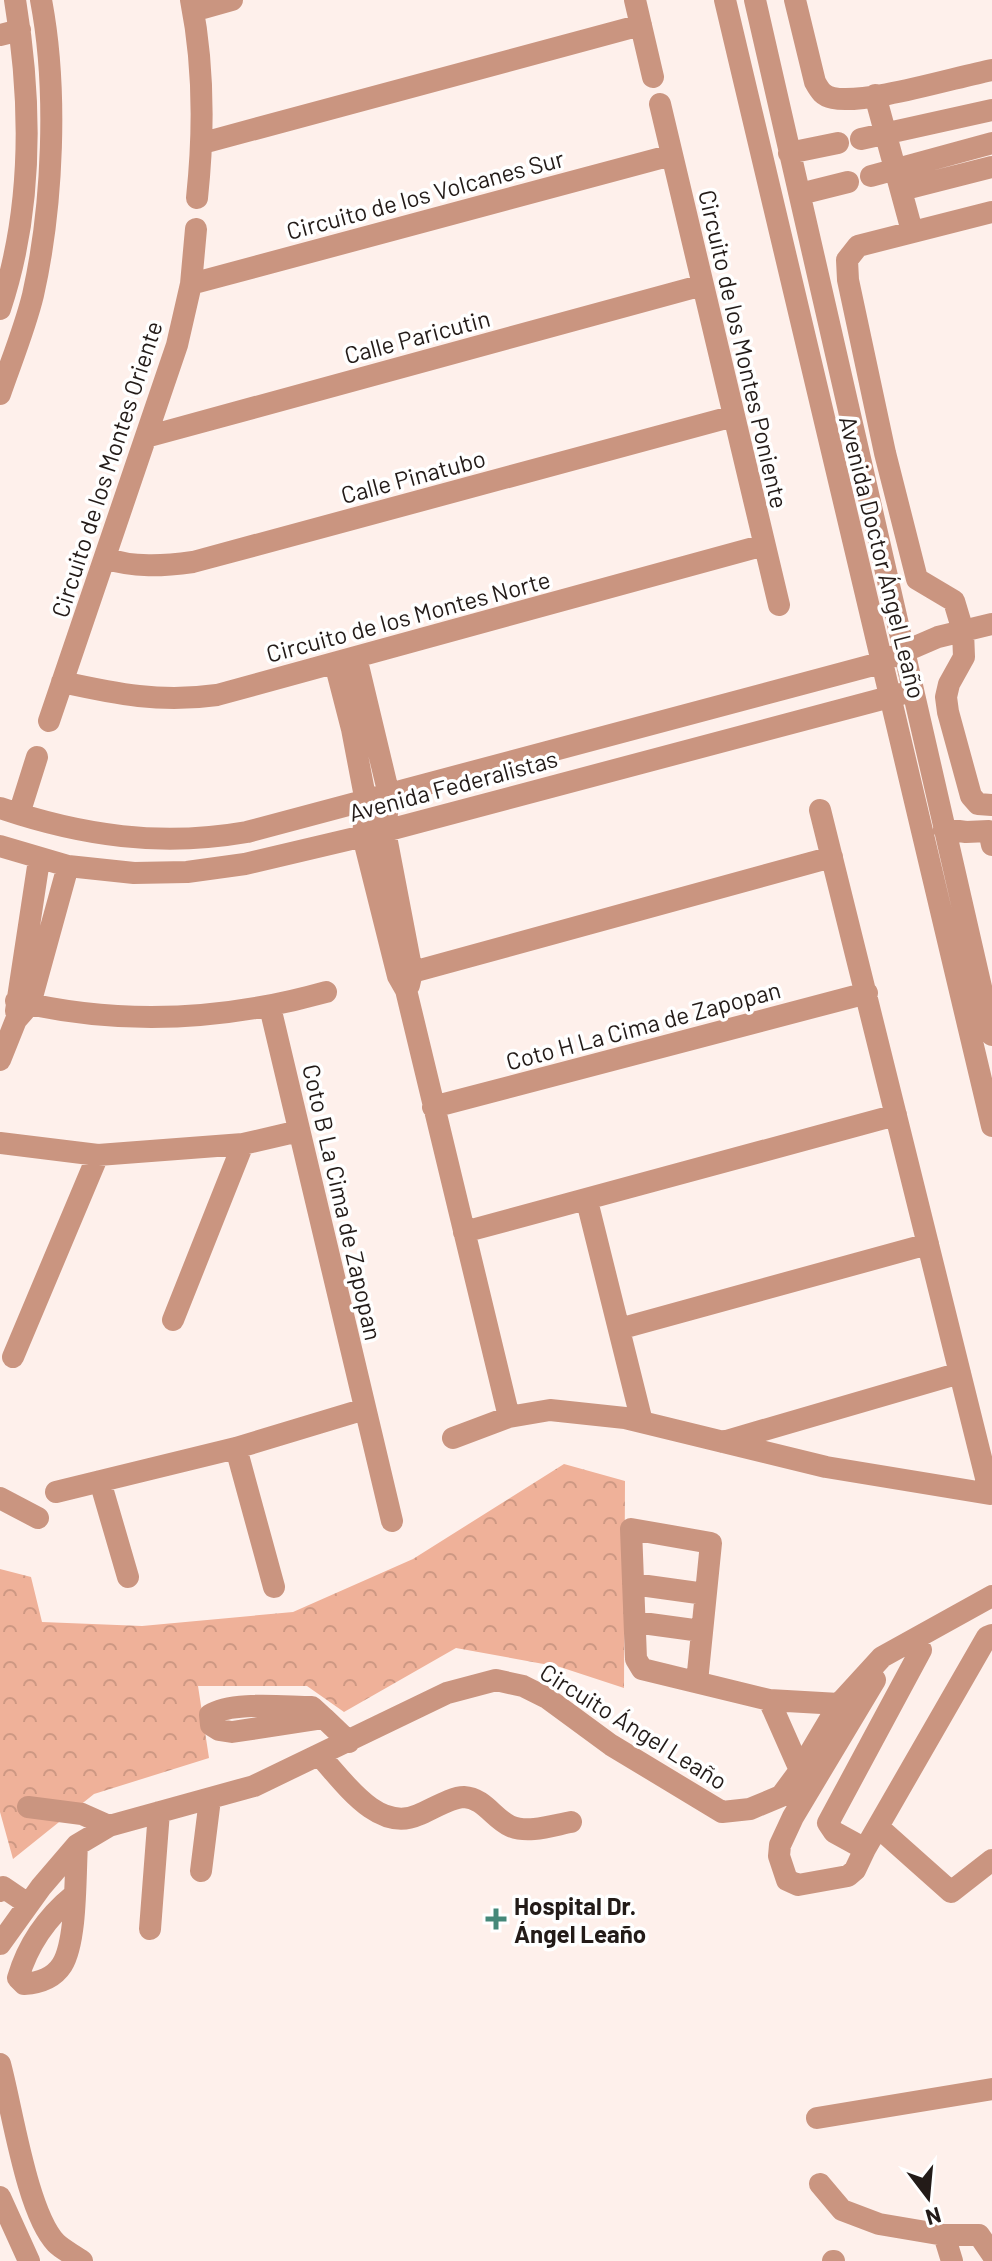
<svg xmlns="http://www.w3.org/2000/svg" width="992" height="2261" viewBox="0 0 992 2261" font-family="Barlow,sans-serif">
<defs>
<pattern id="forest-crowns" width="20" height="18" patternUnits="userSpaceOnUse" patternTransform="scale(2)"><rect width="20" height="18" fill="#efb199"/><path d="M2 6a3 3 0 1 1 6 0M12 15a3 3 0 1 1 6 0" fill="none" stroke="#cd9883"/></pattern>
</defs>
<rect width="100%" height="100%" fill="#fef0eb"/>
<!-- forest -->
<path fill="url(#forest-crowns)" d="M 564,1464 L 625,1481 L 624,1688 L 560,1667 L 456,1648 L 344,1712 L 307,1686 L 198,1686 L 209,1758 L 94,1794 L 13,1859 L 0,1812 L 0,1569 L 31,1577 L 42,1622 L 142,1626 L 293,1612 L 413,1559 Z"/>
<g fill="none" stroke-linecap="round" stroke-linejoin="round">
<!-- minor -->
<path stroke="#ca9580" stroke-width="22" d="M 191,0 C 204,65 204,132 197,198
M 635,0 L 653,77
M 725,0 L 992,1126
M 755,0 L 992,1035
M 795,0 L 815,82 C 820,91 823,96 833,98 C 865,105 956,77 992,70
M 193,11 L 232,0
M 0,35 L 20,30
M 875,95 L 912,231
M 660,104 L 779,605
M 861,139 L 992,110
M 203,143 L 641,25
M 789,153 L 838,143
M 871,176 L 992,143
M 901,190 L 992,167
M 800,194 L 848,182
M 992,212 L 858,246 L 847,260 L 848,280 L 885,453 L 917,579 L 954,601 L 963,631 L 964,657 L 949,684 L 946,697 L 948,712 L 971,796 L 978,804 L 992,805
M 191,284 L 672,155
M 0,309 C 33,210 32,102 15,0
M 0,394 C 11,362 25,328 33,295 C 53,206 58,89 41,0
M 146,437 L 703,285
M 105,558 C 133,568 164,566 193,562 L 734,416
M 356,657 L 389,795 L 385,831 L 412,972 L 409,985
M 335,663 L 352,729 L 366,802 L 363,836 L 398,976 L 406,990 L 509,1417
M 62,682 C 117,694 160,703 217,695 L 764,545
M 49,721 L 177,345 L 191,284 L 196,229
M 0,808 C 82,836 161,847 247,832 L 873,665 L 938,637 L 992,624
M 19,814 L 37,757
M 944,829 L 966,832 L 989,831 L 992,845
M 0,846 L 68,866 L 134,873 L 187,872 L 245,864 L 385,831 L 901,694
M 398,976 L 832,857
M 16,1001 C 120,1026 223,1021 326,992
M 270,1007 L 392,1521
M 16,1011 L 39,860
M 0,1060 L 16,1020 L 30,1004 L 68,866
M 433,1107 L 867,993
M 0,1143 L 98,1155 L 243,1144 L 299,1131
M 587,1201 L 642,1422
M 464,1232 L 896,1115
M 173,1320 L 243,1144
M 619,1329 L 928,1244
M 13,1357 L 98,1155
M 453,1438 L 509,1417 L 550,1410 L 625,1418 L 826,1467 L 990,1494 L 820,810
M 723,1442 L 960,1373
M 236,1448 L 274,1587
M 100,1481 L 128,1577
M 56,1492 L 236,1448 L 365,1409
M 0,1498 L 38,1518
M 633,1584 L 705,1594
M 635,1622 L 701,1631
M 921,1650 L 828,1823 L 834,1832 L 865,1849 L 987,1637 L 992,1635
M 697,1682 L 711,1543 L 631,1529 L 636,1659 L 642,1669 L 769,1700 L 839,1704
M 769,1700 L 800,1770
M 324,1718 L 312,1707 C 285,1707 231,1701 210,1715 L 211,1725 L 219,1730 L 232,1732 L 324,1718 L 349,1742
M 320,1756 C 344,1782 378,1833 418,1815 C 431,1810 451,1797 464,1797 C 484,1798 494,1819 510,1826 C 528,1834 554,1825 571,1822
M 28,1807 L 82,1814 L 109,1826
M 878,1827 L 951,1892 L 992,1860
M 865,1849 L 855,1870 L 848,1876 L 798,1885 L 787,1880 L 779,1856 L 780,1845 L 793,1817 L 875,1680
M 201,1871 L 210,1799
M 0,1891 L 3,1887 L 28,1904
M 74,1895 C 47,1917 28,1944 18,1978 L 24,1984 C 39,1983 53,1979 62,1965 C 77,1941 75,1875 77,1845
M 150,1929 L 159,1812
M 0,1944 L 41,1887 L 77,1845 L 109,1826 L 254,1786 L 447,1693 L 496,1680 L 523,1686 L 547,1698 L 611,1745 L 722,1812 L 750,1809 L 781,1796 L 798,1773 L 839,1704 L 882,1657 L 992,1596
M 0,2064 C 12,2108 27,2213 56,2243 C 63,2250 74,2255 82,2261
M 817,2118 L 992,2089
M 820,2184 L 842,2210 L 879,2224 L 944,2235 L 979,2235 L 992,2254
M 0,2197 L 29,2261
M 944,2235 L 952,2261
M 833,2261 L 834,2261"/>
</g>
<!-- markers -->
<path fill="#458879" stroke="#fff" stroke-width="3" d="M492 1907h8v8h8v8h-8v8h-8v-8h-8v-8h8z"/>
<g text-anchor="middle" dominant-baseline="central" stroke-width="7" stroke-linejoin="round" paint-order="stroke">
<!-- street labels -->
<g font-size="24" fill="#231b18" stroke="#fff">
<text transform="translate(425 194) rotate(-15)">Circuito de los Volcanes Sur</text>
<text transform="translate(417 336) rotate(-15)">Calle Paricutin</text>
<text transform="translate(744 349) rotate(77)">Circuito de los Montes Poniente</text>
<text transform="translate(106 469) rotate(-72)">Circuito de los Montes Oriente</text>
<text transform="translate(413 476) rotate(-15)">Calle Pinatubo</text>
<text transform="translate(883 557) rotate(76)">Avenida Doctor Ángel Leaño</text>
<text transform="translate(408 616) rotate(-15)">Circuito de los Montes Norte</text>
<text transform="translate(453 785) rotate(-15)">Avenida Federalistas</text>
<text transform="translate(643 1025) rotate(-15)">Coto H La Cima de Zapopan</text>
<text transform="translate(343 1202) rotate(77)">Coto B La Cima de Zapopan</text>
<text transform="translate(634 1726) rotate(32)">Circuito Ángel Leaño</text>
</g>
<!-- poi labels -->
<g font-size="24" font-weight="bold" fill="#231b18" stroke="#fff" text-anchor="start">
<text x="514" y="1905">Hospital Dr.<tspan x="514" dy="28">Ángel Leaño</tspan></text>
</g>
</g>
<!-- north arrow -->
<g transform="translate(928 2197) rotate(164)" stroke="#ffffff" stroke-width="6" paint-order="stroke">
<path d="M0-6L14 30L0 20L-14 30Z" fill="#231b18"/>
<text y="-12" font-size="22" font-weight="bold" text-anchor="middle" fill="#231b18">N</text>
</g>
</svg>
